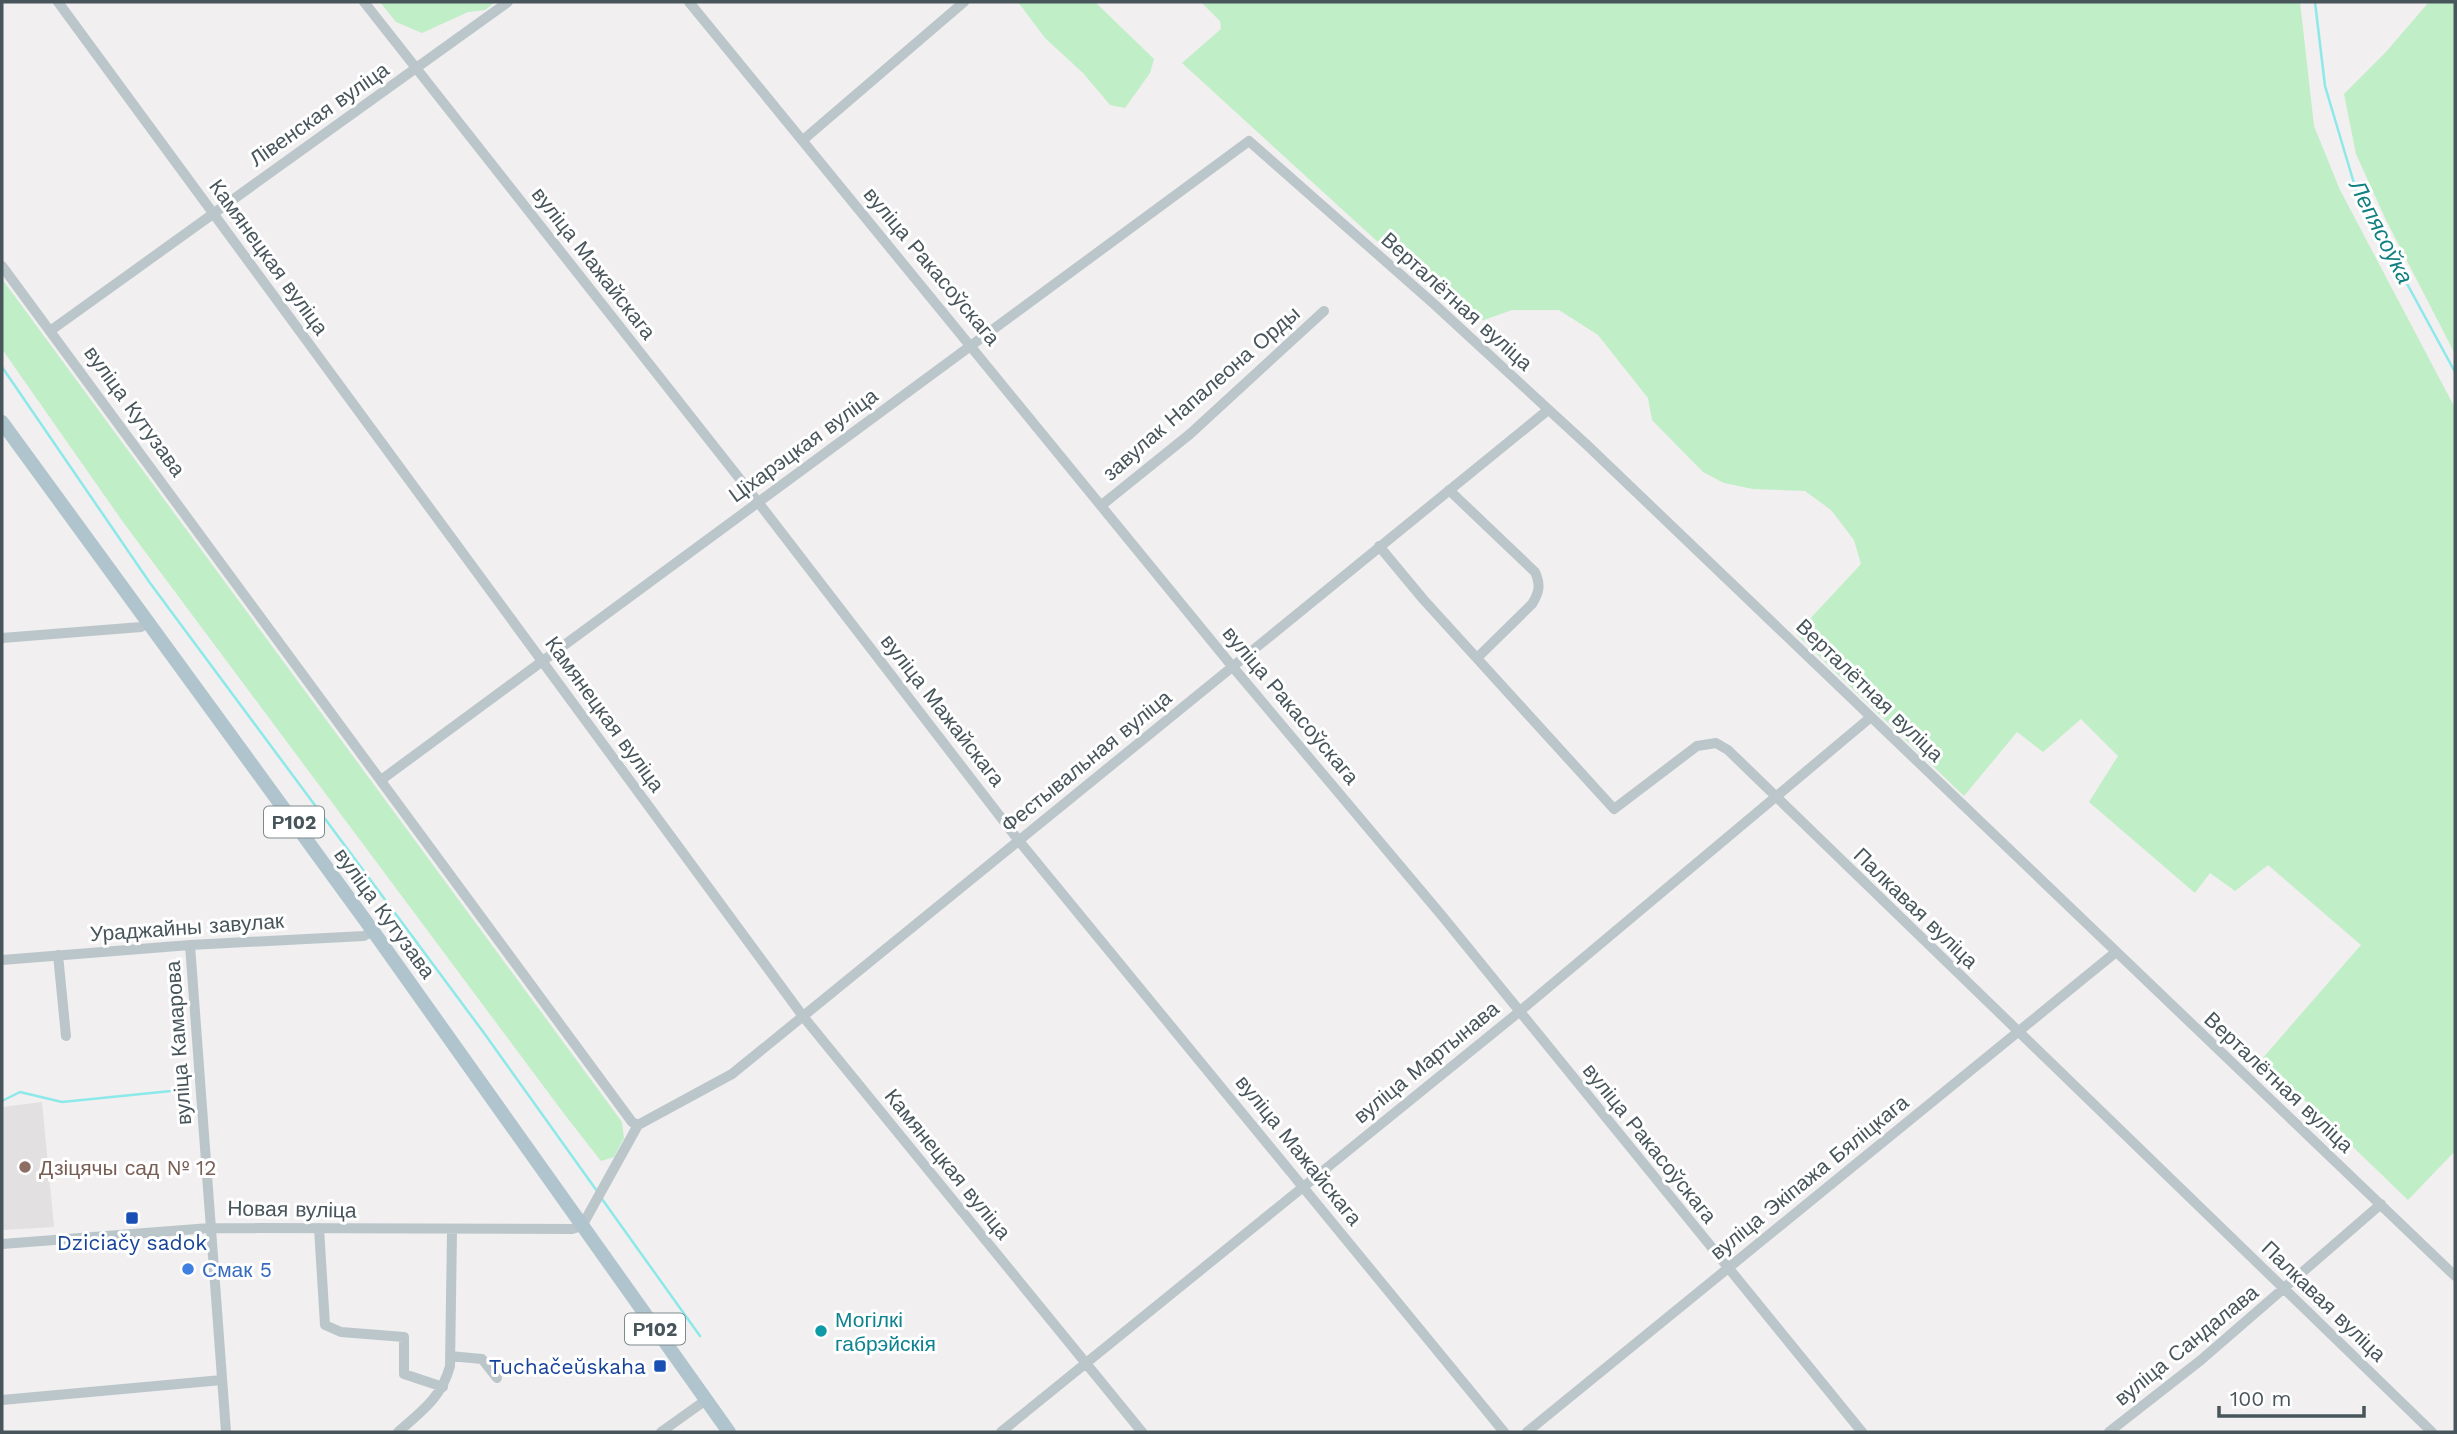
<svg xmlns="http://www.w3.org/2000/svg" width="2457" height="1434" viewBox="0 0 2457 1434" font-family="'Work Sans',sans-serif">
<rect width="100%" height="100%" fill="#f1efef"/>
<!-- education -->
<path fill="#e2e0e1" d="M 42,1102 L 54,1227 L 2,1230 L 2,1107 Z"/>
<!-- green -->
<path fill="#bfeec7" d="M 380,2 L 495,2 L 485,10 L 468,12 L 422,33 L 396,22 Z
M 1018,2 L 1095,2 L 1154,59 L 1150,73 L 1125,108 L 1110,105 L 1083,73 L 1045,38 Z
M 1201,2 L 2300,2 L 2314,126 L 2340,190 L 2455,408 L 2455,1151 L 2408,1200 L 2262,1059 L 2361,945 L 2268,865 L 2235,891 L 2210,873 L 2195,893 L 2089,802 L 2118,756 L 2081,719 L 2043,752 L 2017,732 L 1964,796 L 1796,634 L 1861,564 L 1854,540 L 1831,510 L 1805,491 L 1753,489 L 1724,483 L 1703,472 L 1652,420 L 1648,398 L 1598,335 L 1559,310 L 1512,310 L 1484,320 L 1465,316 L 1448,306 L 1182,63 L 1221,29 L 1220,21 Z
M 2429,2 L 2455,2 L 2455,354 L 2386,220 L 2356,154 L 2344,94 L 2385,53 Z
M 2,279 L 622,1122 L 624,1138 L 614,1157 L 601,1161 L 565,1115 L 123,522 L 2,349 Z"/>
<g fill="none" stroke-linecap="round" stroke-linejoin="round">
<!-- stream -->
<path stroke="#8de9e9" stroke-width="2.5" d="M 2315,2 L 2325,86 L 2356,190 L 2455,372
M 2,367 L 150,583 L 484,1033 L 597,1191
M 2,1101 L 20,1092 L 62,1102 L 181,1090
M 602,1199 L 700,1336"/>
<!-- minor -->
<path stroke="#bbc6cb" stroke-width="10" d="M 58,2 L 802,1015 L 1142,1432
M 364,2 L 758,502 L 1019,841 L 1504,1432
M 689,2 L 1232,666 L 1443,917 L 1862,1432
M 803,140 L 964,2
M 2,266 L 632,1122 L 638,1125 L 732,1074 L 1548,410
M 50,331 L 508,2
M 1449,490 L 1535,572 C 1541,585 1539,593 1532,604 L 1478,657
M 1103,504 L 1190,434 L 1324,311
M 1379,546 L 1423,599 L 1614,809 L 1697,746 L 1716,743 L 1728,750 L 2432,1432
M 2,638 L 141,627 L 150,622
M 381,780 L 1249,141 L 1434,304 L 1587,445 L 2455,1276
M 190,945 L 226,1432
M 58,955 L 66,1036
M 2,960 L 190,945 L 364,936 L 373,931
M 319,1228 L 325,1325 L 341,1332 L 404,1337 L 404,1374 L 443,1387
M 2,1244 L 210,1228 L 572,1229 L 582,1226 L 638,1125
M 450,1356 L 482,1359 L 497,1378
M 2,1400 L 222,1380
M 398,1432 C 421,1412 442,1397 450,1366 L 452,1231
M 661,1432 L 706,1400
M 1001,1432 L 1519,1012 L 1871,717
M 1527,1432 L 2116,952
M 2109,1432 L 2201,1360 L 2381,1204"/>
<!-- major -->
<path stroke="#afc4cd" stroke-width="14" d="M 2,422 L 373,931 L 729,1432"/>
</g>
<!-- markers -->
<circle fill="#8d6e63" stroke="#fff" stroke-width="2.5" cx="25" cy="1167" r="7"/>
<g fill="#1a4fb4" stroke="#fff" stroke-width="2.5">
<rect x="125" y="1211" width="14" height="14" rx="3.5"/>
<rect x="653" y="1359" width="14" height="14" rx="3.5"/>
</g>
<circle fill="#3f7fe0" stroke="#fff" stroke-width="2.5" cx="188" cy="1269" r="7"/>
<circle fill="#0f9aa8" stroke="#fff" stroke-width="2.5" cx="821" cy="1331" r="7"/>
<g text-anchor="middle" dominant-baseline="central" stroke-width="6" stroke-linejoin="round" paint-order="stroke">
<!-- shield labels -->
<g fill="#fff" stroke="#7f898d" stroke-width="2">
<rect x="264" y="806.5" width="60" height="31" rx="5"/>
<rect x="625" y="1313.5" width="60" height="31" rx="5"/>
</g>
<g font-size="19" font-weight="bold" fill="#48565c">
<text x="294" y="822">Р102</text>
<text x="655" y="1329">Р102</text>
</g>
<!-- street labels -->
<g font-size="21" fill="#48565c" stroke="#fff">
<text transform="translate(319 114) rotate(-35)">Лівенская вуліца</text>
<text transform="translate(269 257) rotate(54)">Камянецкая вуліца</text>
<text transform="translate(594 263) rotate(52)">вуліца Мажайскага</text>
<text transform="translate(932 266) rotate(50)">вуліца Ракасоўскага</text>
<text transform="translate(1457 301) rotate(42)">Верталётная вуліца</text>
<text transform="translate(1201 393) rotate(-41)">завулак Напалеона Орды</text>
<text transform="translate(135 411) rotate(54)">вуліца Кутузава</text>
<text transform="translate(803 445) rotate(-36)">Ціхарэцкая вуліца</text>
<text transform="translate(1870 690) rotate(44)">Верталётная вуліца</text>
<text transform="translate(1291 705) rotate(50)">вуліца Ракасоўскага</text>
<text transform="translate(943 710) rotate(52)">вуліца Мажайскага</text>
<text transform="translate(605 714) rotate(54)">Камянецкая вуліца</text>
<text transform="translate(1086 761) rotate(-39)">Фестывальная вуліца</text>
<text transform="translate(1916 908) rotate(44)">Палкавая вуліца</text>
<text transform="translate(385 913) rotate(54)">вуліца Кутузава</text>
<text transform="translate(187 927) rotate(-4)">Ураджайны завулак</text>
<text transform="translate(178 1043) rotate(-94)">вуліца Камарова</text>
<text transform="translate(1426 1062) rotate(-39)">вуліца Мартынава</text>
<text transform="translate(2279 1082) rotate(43)">Верталётная вуліца</text>
<text transform="translate(1650 1143) rotate(51)">вуліца Ракасоўскага</text>
<text transform="translate(1299 1150) rotate(51)">вуліца Мажайскага</text>
<text transform="translate(948 1164) rotate(51)">Камянецкая вуліца</text>
<text transform="translate(1809 1177) rotate(-39)">вуліца Экіпажа Бяліцкага</text>
<text transform="translate(292 1209) rotate(1)">Новая вуліца</text>
<text transform="translate(2324 1301) rotate(44)">Палкавая вуліца</text>
<text transform="translate(2186 1345) rotate(-39)">вуліца Сандалава</text>
</g>
<!-- education labels -->
<g font-size="21" fill="#785e54" stroke="#fff" text-anchor="start">
<text x="39" y="1167">Дзіцячы сад № 12</text>
</g>
<!-- transit labels -->
<g font-size="21" fill="#164399" stroke="#fff">
<text x="132" y="1242">Dziciačy sadok</text>
<text x="646" y="1366" text-anchor="end">Tuchačeŭskaha</text>
</g>
<!-- shop labels -->
<g font-size="21" fill="#366cbe" stroke="#fff" text-anchor="start">
<text x="202" y="1269">Смак 5</text>
</g>
<!-- culture labels -->
<g font-size="21" fill="#0d838f" stroke="#fff" text-anchor="start">
<text x="835" y="1319">Могілкі<tspan x="835" dy="24">габрэйскія</tspan></text>
</g>
<!-- water labels -->
<g font-size="23" font-style="italic" fill="#118081" stroke="#fff">
<text transform="translate(2381 232) rotate(63)">Лепясоўка</text>
</g>
</g>
<!-- border -->
<rect width="2457" height="1434" fill="none" stroke="#48565c" stroke-width="7"/>
<!-- scale -->
<path d="M2219 1406v10h145v-10" fill="none" stroke="#48565c" stroke-width="3.5"/>
<text x="2230" y="1406" font-size="21" fill="#48565c" stroke="#ffffff" stroke-width="5" paint-order="stroke">100 m</text>
</svg>
